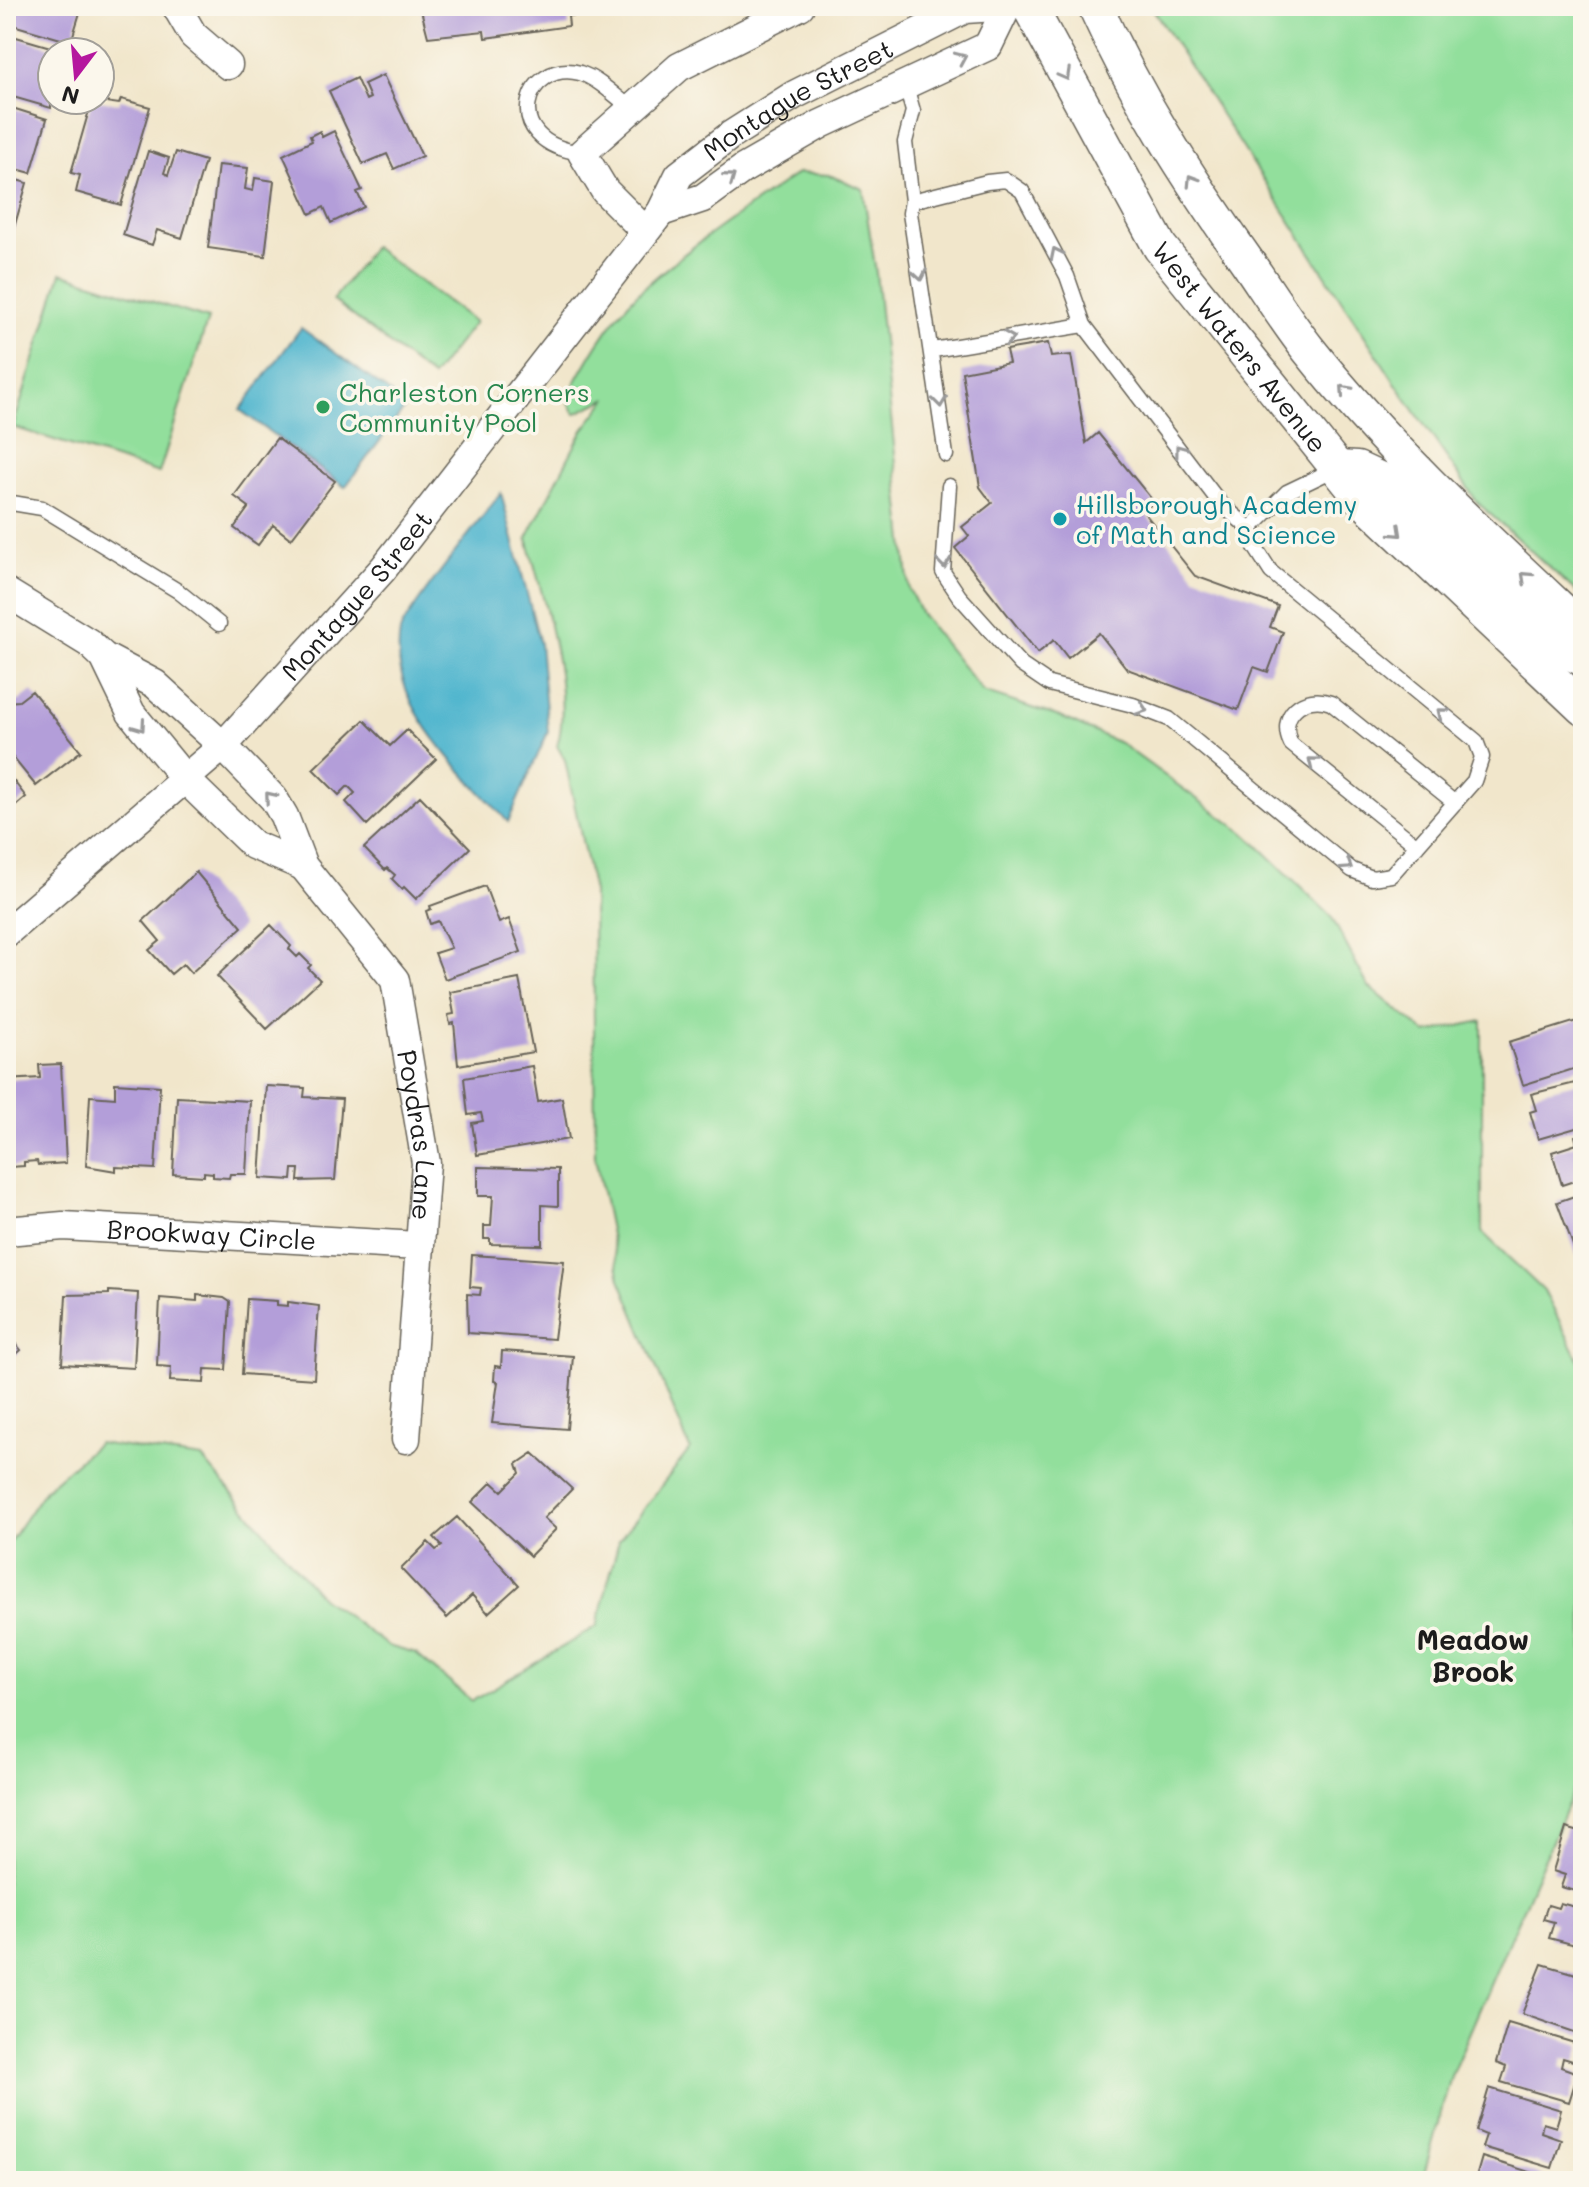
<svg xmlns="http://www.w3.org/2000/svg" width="1589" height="2187" viewBox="0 0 1589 2187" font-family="Mali,sans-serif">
<rect width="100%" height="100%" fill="#fbf7ec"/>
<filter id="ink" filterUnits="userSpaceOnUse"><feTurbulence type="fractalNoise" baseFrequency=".0125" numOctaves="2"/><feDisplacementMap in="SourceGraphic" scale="16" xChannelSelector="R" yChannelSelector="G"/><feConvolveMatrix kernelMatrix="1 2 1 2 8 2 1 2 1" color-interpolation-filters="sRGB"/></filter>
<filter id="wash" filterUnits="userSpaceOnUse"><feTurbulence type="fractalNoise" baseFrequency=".006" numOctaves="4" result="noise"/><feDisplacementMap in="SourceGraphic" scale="32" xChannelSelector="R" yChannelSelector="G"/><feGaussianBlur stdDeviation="1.8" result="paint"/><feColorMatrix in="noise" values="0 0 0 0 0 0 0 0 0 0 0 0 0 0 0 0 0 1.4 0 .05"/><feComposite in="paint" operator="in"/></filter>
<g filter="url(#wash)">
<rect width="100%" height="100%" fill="#f1e6cb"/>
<!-- green -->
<path fill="#92df9c" stroke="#577e5c" stroke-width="2" d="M 1151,6 L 1583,6 L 1583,598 L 1478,503 L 1392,378 Z
M 798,173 L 829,175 L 863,189 L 876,273 L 909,589 L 921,614 L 983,692 L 1063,718 L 1120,743 L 1248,836 L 1331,916 L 1368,986 L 1426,1033 L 1482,1021 L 1482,1232 L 1544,1291 L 1583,1367 L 1583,1769 L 1451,2076 L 1422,2181 L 6,2181 L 6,1547 L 45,1490 L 98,1443 L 202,1458 L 321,1597 L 388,1646 L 416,1654 L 472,1701 L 597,1626 L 619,1540 L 690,1449 L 620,1279 L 595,1157 L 593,892 L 565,760 L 557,746 C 574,692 541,592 527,538 L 583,430 L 608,398 L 575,414 L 567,398 C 585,364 608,323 636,295 C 685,249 743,211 798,173 Z
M 373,247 L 475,322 L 432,377 L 333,300 Z
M 61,273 L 208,319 L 159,473 L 13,427 Z"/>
<!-- water -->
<path fill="#4fb5ce" stroke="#366875" stroke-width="2" d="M 301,328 L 407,405 L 345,487 L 240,410 Z
M 501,493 L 540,644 L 548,732 L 508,822 C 463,770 387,708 400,632 C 402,617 486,513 501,493 Z"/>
<g id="blocks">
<!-- building -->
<path fill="#b39ed9" d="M 6,6 L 82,6 L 71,42 L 6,23 Z
M 420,6 L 589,6 L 590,14 L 568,16 L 569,26 L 485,38 L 484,31 L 428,37 Z
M 6,34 L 64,51 L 52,52 L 51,108 L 6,95 Z
M 383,75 L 422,156 L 394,169 L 387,154 L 363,164 L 329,91 L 356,78 L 366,100 L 370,98 L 364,84 Z
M 121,99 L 150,107 L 121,205 L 76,192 L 80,175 L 71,173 L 92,100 L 119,104 Z
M 6,106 L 47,119 L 31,173 L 6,166 Z
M 320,131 L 322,137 L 334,131 L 362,190 L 357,192 L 364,207 L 331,223 L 324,207 L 310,214 L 283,155 L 312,141 L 310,136 Z
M 148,151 L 169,158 L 164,173 L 168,175 L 176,152 L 205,161 L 182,238 L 157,230 L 152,245 L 123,235 Z
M 218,165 L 248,168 L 245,189 L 253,191 L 255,178 L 274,181 L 265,256 L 208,248 Z
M 6,177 L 27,183 L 11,238 L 6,237 Z
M 1048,343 L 1051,357 L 1071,355 L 1086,443 L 1098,433 L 1154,502 L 1143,511 L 1195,576 L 1278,606 L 1270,627 L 1283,632 L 1268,672 L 1254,667 L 1238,710 L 1127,669 L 1099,633 L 1068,658 L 1054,640 L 1038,653 L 955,548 L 969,536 L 962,527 L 992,503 L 980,487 L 962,372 L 1009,363 L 1006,350 Z
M 277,438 L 335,481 L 291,539 L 273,525 L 258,545 L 234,528 L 249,507 L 234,496 Z
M 32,691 L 81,751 L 36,786 L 6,749 L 6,702 L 19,701 Z
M 364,720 L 390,746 L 407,730 L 436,759 L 367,825 L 346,802 L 355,793 L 348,786 L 339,795 L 313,769 Z
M 6,771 L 26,797 L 6,814 Z
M 420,796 L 470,848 L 416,899 L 404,887 L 402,889 L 392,879 L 395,875 L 387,868 L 385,870 L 364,848 Z
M 196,872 L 242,927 L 191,973 L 183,964 L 171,974 L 149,950 L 160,941 L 143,921 Z
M 485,886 L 499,923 L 509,919 L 521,952 L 445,979 L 435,953 L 451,948 L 438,921 L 430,924 L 426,911 L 431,909 L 430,906 Z
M 271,925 L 291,946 L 289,949 L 297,957 L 300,954 L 311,965 L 308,968 L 320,980 L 267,1029 L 217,976 Z
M 519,979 L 533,1052 L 458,1065 L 454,1023 L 450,1024 L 448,1015 L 454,1014 L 450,992 Z
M 1583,1019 L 1583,1066 L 1523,1085 L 1509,1042 Z
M 61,1064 L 66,1163 L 38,1165 L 37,1161 L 24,1162 L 24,1166 L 10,1167 L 6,1164 L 6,1080 L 40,1078 L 39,1065 Z
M 532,1066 L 538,1102 L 562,1098 L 569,1139 L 477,1155 L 472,1123 L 483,1121 L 481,1113 L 468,1115 L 464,1078 Z
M 1583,1081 L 1583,1126 L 1538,1139 L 1530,1112 L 1536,1110 L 1531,1094 Z
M 115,1083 L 160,1086 L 155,1169 L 116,1167 L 116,1171 L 86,1166 L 90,1096 L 115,1098 Z
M 266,1086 L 305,1088 L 304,1097 L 342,1099 L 335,1180 L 298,1181 L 299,1169 L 293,1169 L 292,1180 L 260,1178 Z
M 177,1097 L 250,1101 L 246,1174 L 230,1174 L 229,1178 L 213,1177 L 213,1173 L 204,1172 L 204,1176 L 173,1174 Z
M 1583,1134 L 1583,1178 L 1562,1185 L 1552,1152 L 1577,1144 L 1575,1136 Z
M 478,1167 L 558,1169 L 558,1206 L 542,1205 L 542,1245 L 490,1244 L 490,1239 L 484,1239 L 484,1226 L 491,1226 L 493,1196 L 478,1196 Z
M 1583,1193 L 1583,1254 L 1577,1256 L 1557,1202 Z
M 472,1255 L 564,1261 L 554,1339 L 468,1333 L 467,1294 L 480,1295 L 481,1288 L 470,1287 Z
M 109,1291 L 138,1293 L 134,1368 L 62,1364 L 66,1295 L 109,1294 Z
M 197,1295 L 224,1298 L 230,1302 L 226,1370 L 205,1369 L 204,1383 L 170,1381 L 171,1367 L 157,1366 L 160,1298 L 197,1301 Z
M 247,1299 L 277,1301 L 277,1305 L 288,1306 L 288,1302 L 319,1306 L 314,1379 L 242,1374 Z
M 6,1331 L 21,1350 L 6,1363 Z
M 502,1351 L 573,1356 L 567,1429 L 492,1423 L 498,1382 L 494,1381 L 495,1366 L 501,1367 Z
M 533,1453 L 572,1489 L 544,1518 L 556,1529 L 530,1556 L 472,1502 L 492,1482 L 502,1491 L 520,1473 L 517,1464 Z
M 457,1517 L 519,1585 L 488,1613 L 472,1595 L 447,1618 L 401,1569 L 428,1542 L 436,1550 L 442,1546 L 434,1537 Z
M 1566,1828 L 1583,1833 L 1583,1893 L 1561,1887 L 1565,1875 L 1553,1871 Z
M 1560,1903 L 1583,1909 L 1583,1947 L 1549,1938 L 1554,1922 L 1543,1919 L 1548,1905 L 1558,1908 Z
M 1542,1964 L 1583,1976 L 1583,2035 L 1522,2014 Z
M 1508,2023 L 1581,2045 L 1576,2062 L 1563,2058 L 1561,2067 L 1578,2073 L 1569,2102 L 1501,2082 L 1506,2067 L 1496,2063 Z
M 1489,2088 L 1561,2110 L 1556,2127 L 1543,2123 L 1541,2132 L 1561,2139 L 1552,2168 L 1482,2147 L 1486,2135 L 1476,2131 Z
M 1482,2157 L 1545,2177 L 1543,2181 L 1475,2181 Z"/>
</g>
</g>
<g filter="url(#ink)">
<use href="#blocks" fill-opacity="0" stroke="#676359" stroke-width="2"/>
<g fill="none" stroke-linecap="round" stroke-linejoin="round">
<defs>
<path id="service" d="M 905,83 L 913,111 L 905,142 L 912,201 L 910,213 L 946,455
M 582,153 C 496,142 526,58 580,73 C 599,79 616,97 632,109
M 912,201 L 987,182 L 1006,180 L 1022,191 L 1067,276 L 1084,325 L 1220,503 L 1250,529 L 1255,547 L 1271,572 L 1476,741 L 1482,757 L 1474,781 L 1391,875 L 1372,878 L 1352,870 L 1169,719 L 1133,705 L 1049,684 L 1021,665 L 959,596 L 943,572 L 949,486
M 933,350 L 1084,325
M 6,502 L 42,508 L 178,591 L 219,624
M 1250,529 L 1287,492 L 1337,468
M 1417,846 L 1291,744 C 1277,715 1303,693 1331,703 L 1455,803"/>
<g id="minor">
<path d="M 176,6 L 193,35 L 228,65"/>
<path d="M 661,212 L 703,198 L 743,169 L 821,124 L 988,46 L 1006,9"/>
<path d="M 645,231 L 605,191 L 582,153 L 679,67 L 800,6"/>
<path id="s1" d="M 6,592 L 89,643 L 104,657 L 155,684 L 223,746 L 274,799 L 284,816 L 303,866 L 395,980 L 426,1163 L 406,1439"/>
<path d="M 104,657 L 131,713 L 185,779 L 253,845 L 303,866"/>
<path id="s2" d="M 6,933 L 223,746 L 383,569 L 661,212 L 679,175 L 731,135 L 794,95 L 965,9 L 1011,6"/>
<path id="s3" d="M 6,1231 L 63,1226 L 418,1246"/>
</g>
<g id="tertiary">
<path id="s4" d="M 1029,6 L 1160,247 L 1363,500 L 1583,708"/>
<path d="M 1095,6 C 1136,97 1188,178 1246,260 C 1266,289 1286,321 1308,349 C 1389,451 1488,541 1583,630"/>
<path d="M 1337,468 L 1357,469 L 1385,482 L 1562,649 L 1583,659"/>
</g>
</defs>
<!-- service casing -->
<use href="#service" stroke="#676359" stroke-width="17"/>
<!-- minor casing -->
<use href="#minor" stroke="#676359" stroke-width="31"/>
<!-- tertiary casing -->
<use href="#tertiary" stroke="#676359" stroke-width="37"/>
<!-- service -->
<use href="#service" stroke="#fff" stroke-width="14"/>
<!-- minor -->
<use href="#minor" stroke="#fff" stroke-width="28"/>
<!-- tertiary -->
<use href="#tertiary" stroke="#fff" stroke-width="34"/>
</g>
<!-- one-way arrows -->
<defs><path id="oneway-chevron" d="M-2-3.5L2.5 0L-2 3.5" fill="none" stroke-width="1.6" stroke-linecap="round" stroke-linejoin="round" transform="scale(2)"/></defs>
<g stroke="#999">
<use href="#oneway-chevron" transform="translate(961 58) rotate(-24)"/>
<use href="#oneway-chevron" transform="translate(1065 75) rotate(61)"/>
<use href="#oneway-chevron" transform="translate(730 178) rotate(-36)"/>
<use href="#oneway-chevron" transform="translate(1192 180) rotate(-122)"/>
<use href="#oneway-chevron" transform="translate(1056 253) rotate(-116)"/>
<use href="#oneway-chevron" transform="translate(920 275) rotate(80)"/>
<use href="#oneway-chevron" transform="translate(1009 338) rotate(-9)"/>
<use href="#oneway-chevron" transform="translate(1345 390) rotate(-132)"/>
<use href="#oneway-chevron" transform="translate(940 402) rotate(83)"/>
<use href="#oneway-chevron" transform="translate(1180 450) rotate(-127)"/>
<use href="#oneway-chevron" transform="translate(1397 532) rotate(43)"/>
<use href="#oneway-chevron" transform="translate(944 563) rotate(84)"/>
<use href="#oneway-chevron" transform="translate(1526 577) rotate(-137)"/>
<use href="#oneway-chevron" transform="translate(1142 709) rotate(19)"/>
<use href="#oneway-chevron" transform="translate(1442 713) rotate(-141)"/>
<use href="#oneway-chevron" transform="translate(140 726) rotate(55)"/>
<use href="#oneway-chevron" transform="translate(1313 762) rotate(-141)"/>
<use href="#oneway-chevron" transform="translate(270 797) rotate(-130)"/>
<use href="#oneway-chevron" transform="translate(1347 865) rotate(33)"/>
</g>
</g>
<!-- markers -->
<circle fill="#2e9e5b" stroke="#fbf7ec" stroke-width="3" cx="323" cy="407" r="8"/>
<circle fill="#0f9aa8" stroke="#fbf7ec" stroke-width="3" cx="1060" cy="519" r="8"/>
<g text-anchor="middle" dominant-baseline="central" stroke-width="7" stroke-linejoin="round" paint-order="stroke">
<!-- street labels -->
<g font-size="26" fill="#1c1c1c" stroke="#fbf7ec">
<text stroke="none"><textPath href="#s2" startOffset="1160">Montague Street</textPath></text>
<text stroke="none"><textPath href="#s4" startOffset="402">West Waters Avenue</textPath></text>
<text stroke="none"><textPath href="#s2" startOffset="488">Montague Street</textPath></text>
<text stroke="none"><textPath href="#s1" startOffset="718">Poydras Lane</textPath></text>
<text stroke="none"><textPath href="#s3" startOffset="206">Brookway Circle</textPath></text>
</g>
<!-- leisure labels -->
<g font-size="26" fill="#27864d" stroke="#fbf7ec" text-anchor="start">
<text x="339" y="392">Charleston Corners<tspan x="339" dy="30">Community Pool</tspan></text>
</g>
<!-- culture labels -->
<g font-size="26" fill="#0d838f" stroke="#fbf7ec" text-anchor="start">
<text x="1076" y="504">Hillsborough Academy<tspan x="1076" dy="30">of Math and Science</tspan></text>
</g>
<!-- neighbourhood labels -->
<g font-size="28" font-weight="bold" fill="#1c1c1c" stroke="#fbf7ec">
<text x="1473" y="1639">Meadow<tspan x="1473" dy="32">Brook</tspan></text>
</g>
</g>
<!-- margin -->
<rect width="1589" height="2187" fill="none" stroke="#fbf7ec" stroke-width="32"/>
<!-- north arrow -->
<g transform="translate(76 76) rotate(196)"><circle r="38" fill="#fbf7ec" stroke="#a29f99" stroke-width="2"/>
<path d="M0-6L14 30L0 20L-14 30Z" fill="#b5179e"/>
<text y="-12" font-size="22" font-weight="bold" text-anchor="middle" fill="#1c1c1c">N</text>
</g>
</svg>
